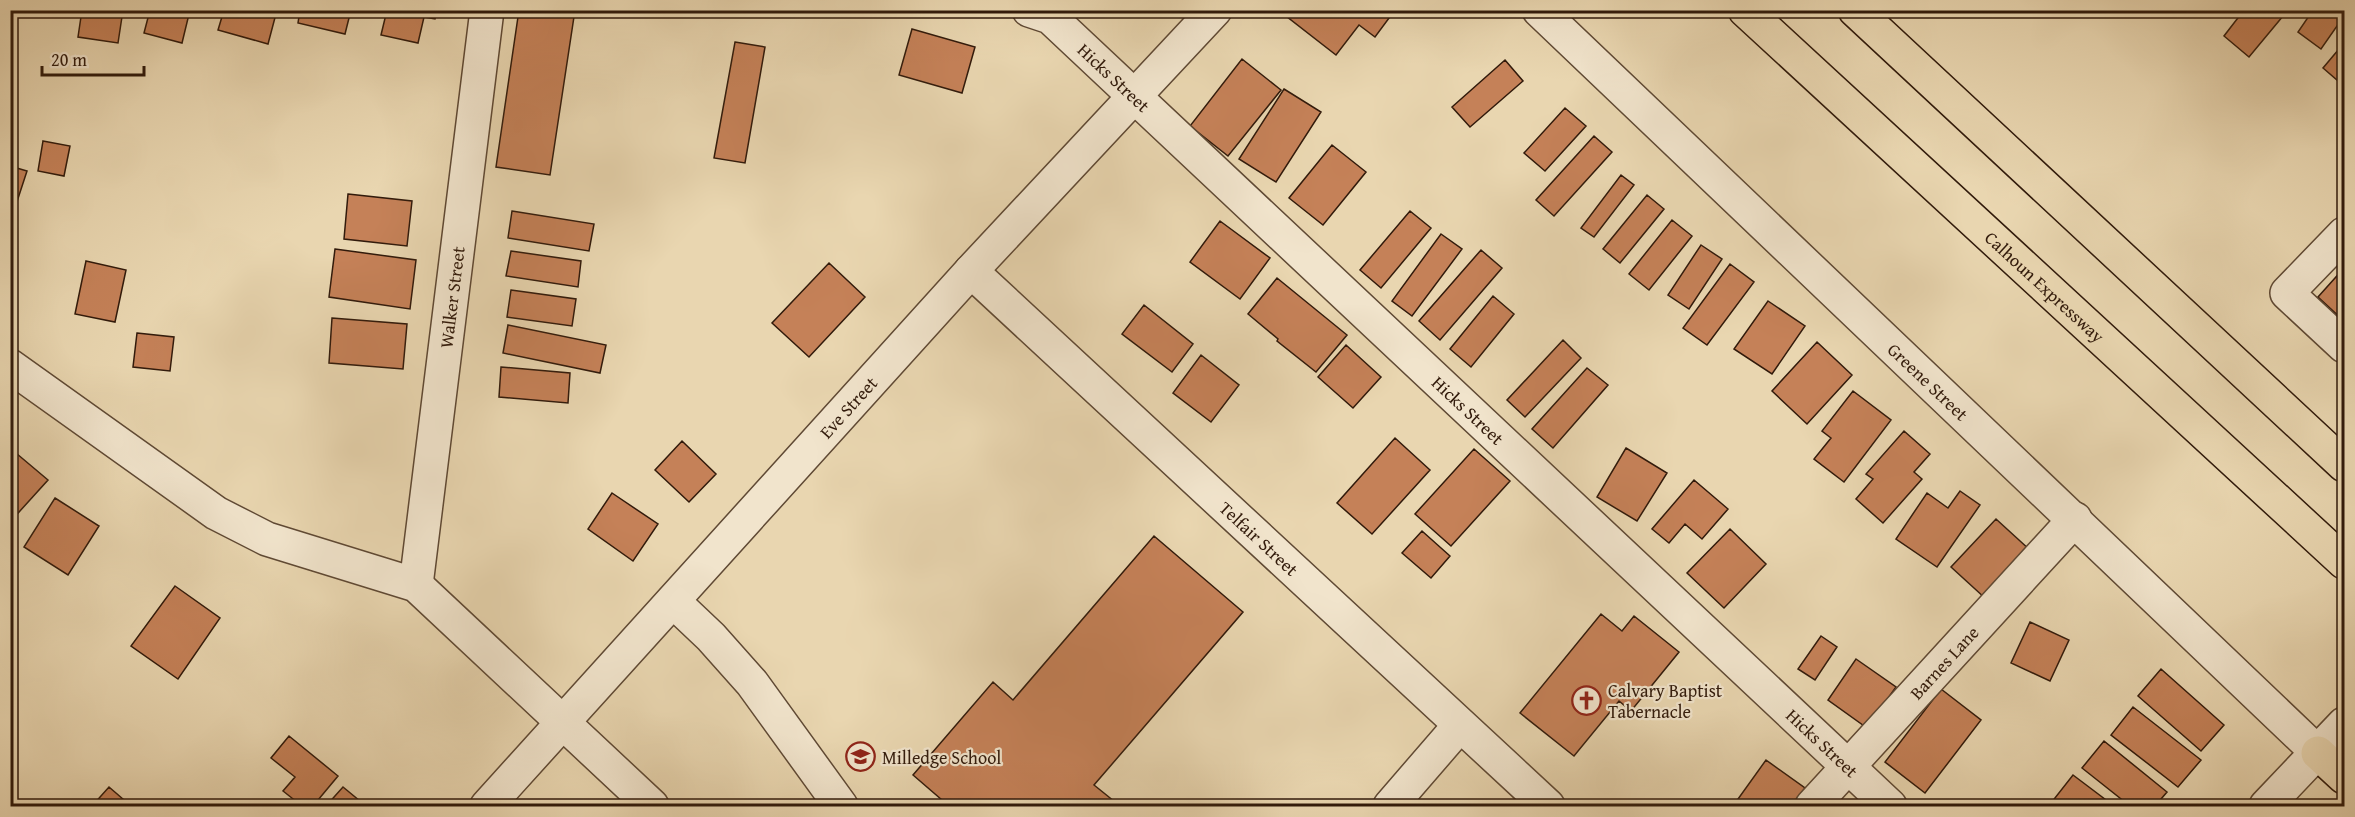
<svg xmlns="http://www.w3.org/2000/svg" width="2355" height="817" viewBox="0 0 2355 817" font-family="'Gentium Book Plus',serif">
<rect width="100%" height="100%" fill="#e9d6b0"/>
<filter id="stains"><feTurbulence type="fractalNoise" baseFrequency=".00333" numOctaves="4"/><feColorMatrix values="0 0 0 0 .2 0 0 0 0 .09 0 0 0 0 .02 0 0 0 .5 -.17"/></filter>
<radialGradient id="worn" r=".72"><stop offset=".6" stop-color="#630" stop-opacity="0"/><stop offset="1" stop-color="#630" stop-opacity=".3"/></radialGradient>
<!-- building -->
<path fill="#c58158" stroke="#311a0b" stroke-width="1.5" d="M 24,10 L 59,10 L 57,17 Z
M 82,10 L 123,10 L 118,43 L 78,37 Z
M 150,10 L 190,10 L 182,43 L 144,33 Z
M 224,10 L 277,10 L 268,44 L 218,30 Z
M 300,10 L 351,10 L 345,34 L 298,23 Z
M 387,10 L 437,10 L 435,19 L 424,17 L 418,43 L 381,35 Z
M 519,10 L 575,10 L 550,175 L 496,167 Z
M 1290,10 L 1395,10 L 1375,37 L 1359,25 L 1336,55 L 1286,16 Z
M 2288,10 L 2249,57 L 2224,36 L 2244,10 Z
M 2313,10 L 2344,10 L 2344,16 L 2321,49 L 2298,32 Z
M 912,29 L 975,47 L 962,93 L 899,75 Z
M 735,42 L 765,47 L 745,163 L 714,158 Z
M 2344,43 L 2344,86 L 2323,68 Z
M 1242,59 L 1281,90 L 1228,156 L 1190,126 Z
M 1505,60 L 1523,81 L 1470,127 L 1452,107 Z
M 1284,89 L 1321,112 L 1276,182 L 1239,159 Z
M 1565,108 L 1586,126 L 1545,171 L 1524,153 Z
M 1594,136 L 1612,152 L 1554,216 L 1536,200 Z
M 43,141 L 70,146 L 64,176 L 38,171 Z
M 1332,145 L 1366,172 L 1323,225 L 1289,198 Z
M 10,166 L 27,171 L 10,223 Z
M 1621,175 L 1634,185 L 1594,237 L 1581,228 Z
M 348,194 L 412,201 L 407,246 L 344,239 Z
M 1647,195 L 1664,209 L 1620,263 L 1603,249 Z
M 512,211 L 594,224 L 589,251 L 508,238 Z
M 1410,211 L 1431,228 L 1381,288 L 1360,270 Z
M 1672,220 L 1692,236 L 1649,290 L 1629,274 Z
M 1220,221 L 1270,258 L 1240,299 L 1190,262 Z
M 1441,234 L 1462,249 L 1412,316 L 1392,301 Z
M 1701,245 L 1722,259 L 1689,309 L 1668,295 Z
M 335,249 L 416,260 L 410,309 L 329,297 Z
M 1481,250 L 1502,268 L 1440,340 L 1419,321 Z
M 511,251 L 581,261 L 578,287 L 506,276 Z
M 86,261 L 126,270 L 115,322 L 75,314 Z
M 829,263 L 865,297 L 809,357 L 772,323 Z
M 1730,264 L 1754,282 L 1707,345 L 1683,328 Z
M 2344,268 L 2344,321 L 2318,297 Z
M 1277,278 L 1347,335 L 1316,372 L 1277,341 L 1278,339 L 1248,314 Z
M 511,290 L 576,299 L 572,326 L 507,317 Z
M 1493,296 L 1514,314 L 1471,367 L 1450,349 Z
M 1768,301 L 1805,326 L 1772,374 L 1734,349 Z
M 1144,305 L 1193,344 L 1172,372 L 1122,334 Z
M 332,318 L 407,324 L 403,369 L 329,363 Z
M 508,325 L 606,345 L 600,373 L 503,353 Z
M 137,333 L 174,337 L 170,371 L 133,367 Z
M 1563,340 L 1581,358 L 1525,417 L 1507,400 Z
M 1817,342 L 1852,375 L 1807,424 L 1772,391 Z
M 1346,345 L 1381,377 L 1353,408 L 1318,377 Z
M 1201,355 L 1239,385 L 1211,422 L 1173,393 Z
M 501,367 L 570,373 L 568,403 L 499,397 Z
M 1587,368 L 1608,385 L 1553,448 L 1532,429 Z
M 1853,391 L 1891,420 L 1844,482 L 1814,459 L 1831,438 L 1822,431 Z
M 1904,431 L 1930,454 L 1914,472 L 1922,479 L 1883,523 L 1856,499 L 1873,479 L 1866,474 Z
M 1395,438 L 1430,470 L 1372,534 L 1337,503 Z
M 682,441 L 716,474 L 689,502 L 655,470 Z
M 10,448 L 48,480 L 10,522 Z
M 1626,448 L 1667,473 L 1637,521 L 1597,497 Z
M 1474,449 L 1510,481 L 1451,546 L 1415,514 Z
M 1694,480 L 1728,509 L 1702,539 L 1685,524 L 1669,543 L 1652,529 Z
M 1960,491 L 1980,505 L 1937,567 L 1896,539 L 1927,493 L 1948,508 Z
M 612,493 L 658,524 L 633,561 L 588,529 Z
M 55,498 L 99,526 L 68,575 L 24,547 Z
M 1996,519 L 2031,551 L 1986,599 L 1951,567 Z
M 1730,529 L 1766,564 L 1724,608 L 1687,573 Z
M 1422,531 L 1450,556 L 1431,578 L 1402,553 Z
M 1154,536 L 1243,612 L 1094,785 L 1120,806 L 949,806 L 913,775 L 993,682 L 1013,700 Z
M 175,586 L 220,618 L 178,679 L 131,646 Z
M 1601,614 L 1622,631 L 1634,616 L 1679,652 L 1631,711 L 1619,701 L 1574,756 L 1520,713 Z
M 2030,622 L 2069,640 L 2050,681 L 2011,663 Z
M 1821,636 L 1837,647 L 1815,680 L 1798,669 Z
M 1856,659 L 1896,687 L 1867,728 L 1828,700 Z
M 2161,669 L 2224,725 L 2201,751 L 2138,696 Z
M 1941,689 L 1981,720 L 1925,793 L 1885,762 Z
M 2133,707 L 2201,760 L 2178,787 L 2111,735 Z
M 289,736 L 338,776 L 313,806 L 302,806 L 283,791 L 295,777 L 271,758 Z
M 2104,741 L 2167,792 L 2155,806 L 2130,806 L 2082,768 Z
M 1766,760 L 1805,788 L 1792,806 L 1733,806 Z
M 2073,775 L 2114,806 L 2056,806 L 2051,803 Z
M 109,787 L 131,806 L 92,806 Z
M 343,787 L 366,806 L 326,806 Z"/>
<g fill="none" stroke-linecap="round" stroke-linejoin="round">
<defs>
<g id="minor">
<path id="s1" d="M 1029,10 L 1050,17 L 1890,806"/>
<path id="s2" d="M 1539,10 L 2318,753"/>
<path d="M 2344,234 L 2287,293 L 2344,346"/>
<path id="s3" d="M 971,271 L 1548,806"/>
<path d="M 10,366 L 216,513 L 267,539 L 416,585 L 652,806"/>
<path id="s4" d="M 416,585 L 487,10"/>
<path d="M 673,601 L 711,637 L 752,683 L 841,806"/>
<path id="s5" d="M 487,806 L 971,271 L 1215,10"/>
<path d="M 1390,806 L 1460,725"/>
<path id="s6" d="M 1812,806 L 2075,519"/>
<path d="M 2266,806 L 2344,724"/>
</g>
<g id="highway">
<path id="s7" d="M 1745,10 L 2344,562"/>
<path d="M 1855,10 L 2344,465"/>
<path d="M 2318,753 L 2344,777"/>
</g>
</defs>
<!-- minor casing -->
<use href="#minor" stroke="#5f4934" stroke-width="36"/>
<!-- highway casing -->
<use href="#highway" stroke="#311a0b" stroke-width="36"/>
<!-- minor -->
<use href="#minor" stroke="#f1e4cc" stroke-width="33"/>
<!-- highway -->
<use href="#highway" stroke="#e9d6b0" stroke-width="33"/>
</g>
<!-- icons -->
<defs>
<symbol id="church-ring" viewBox="-11 -11 22 22"><circle r="9.5" fill="#f1e4cc" stroke="#8f2418" stroke-width="1.5"/><path d="M-1.2-6h2.4v3.5h3.3v2.4h-3.3V6h-2.4V-.1h-3.3v-2.4h3.3Z" fill="#8f2418"/></symbol>
<symbol id="school-ring" viewBox="-11 -11 22 22"><circle r="9.5" fill="#f1e4cc" stroke="#8f2418" stroke-width="1.5"/><path d="M0-5L7-2L0 1L-7-2ZM-4 1L0 2.5L4 1V4Q0 6-4 4Z" fill="#8f2418"/></symbol>
</defs>
<g fill-rule="evenodd">
<use href="#church-ring" x="1570" y="684" width="33" height="33"/>
<use href="#school-ring" x="844" y="740" width="33" height="33"/>
</g>
<g text-anchor="middle" dominant-baseline="central" stroke-width="4.5" stroke-linejoin="round" paint-order="stroke">
<!-- street labels -->
<g font-size="18" fill="#311a0b" stroke="#f1e4cc">
<text stroke="none"><textPath href="#s1" startOffset="110">Hicks Street</textPath></text>
<text stroke="none"><textPath href="#s7" startOffset="408">Calhoun Expressway</textPath></text>
<text stroke="none"><textPath href="#s4" startOffset="290">Walker Street</textPath></text>
<text stroke="none"><textPath href="#s2" startOffset="538">Greene Street</textPath></text>
<text stroke="none"><textPath href="#s5" startOffset="538">Eve Street</textPath></text>
<text stroke="none"><textPath href="#s1" startOffset="596">Hicks Street</textPath></text>
<text stroke="none"><textPath href="#s3" startOffset="393">Telfair Street</textPath></text>
<text stroke="none"><textPath href="#s6" startOffset="195">Barnes Lane</textPath></text>
<text stroke="none"><textPath href="#s1" startOffset="1082">Hicks Street</textPath></text>
</g>
<!-- poi labels -->
<g font-size="18" fill="#311a0b" stroke="#f1e4cc" text-anchor="start">
<text x="1608" y="690">Calvary Baptist<tspan x="1608" dy="21">Tabernacle</tspan></text>
<text x="882" y="757">Milledge School</text>
</g>
</g>
<!-- margin -->
<rect width="2355" height="817" fill="none" stroke="#e9d6b0" stroke-width="36"/>
<rect x="12" y="12" width="2331" height="793" fill="none" stroke="#311a0b" stroke-width="3"/>
<rect x="18" y="18" width="2319" height="781" fill="none" stroke="#311a0b" stroke-width="1.5"/>
<!-- scale -->
<path d="M42 66v9h102v-9" fill="none" stroke="#311a0b" stroke-width="3"/>
<text x="51" y="66" font-size="18" fill="#311a0b" stroke="#f1e4cc" stroke-width="4.5" paint-order="stroke">20 m</text>
<rect width="100%" height="100%" filter="url(#stains)"/>
<rect width="100%" height="100%" fill="url(#worn)"/>
</svg>
